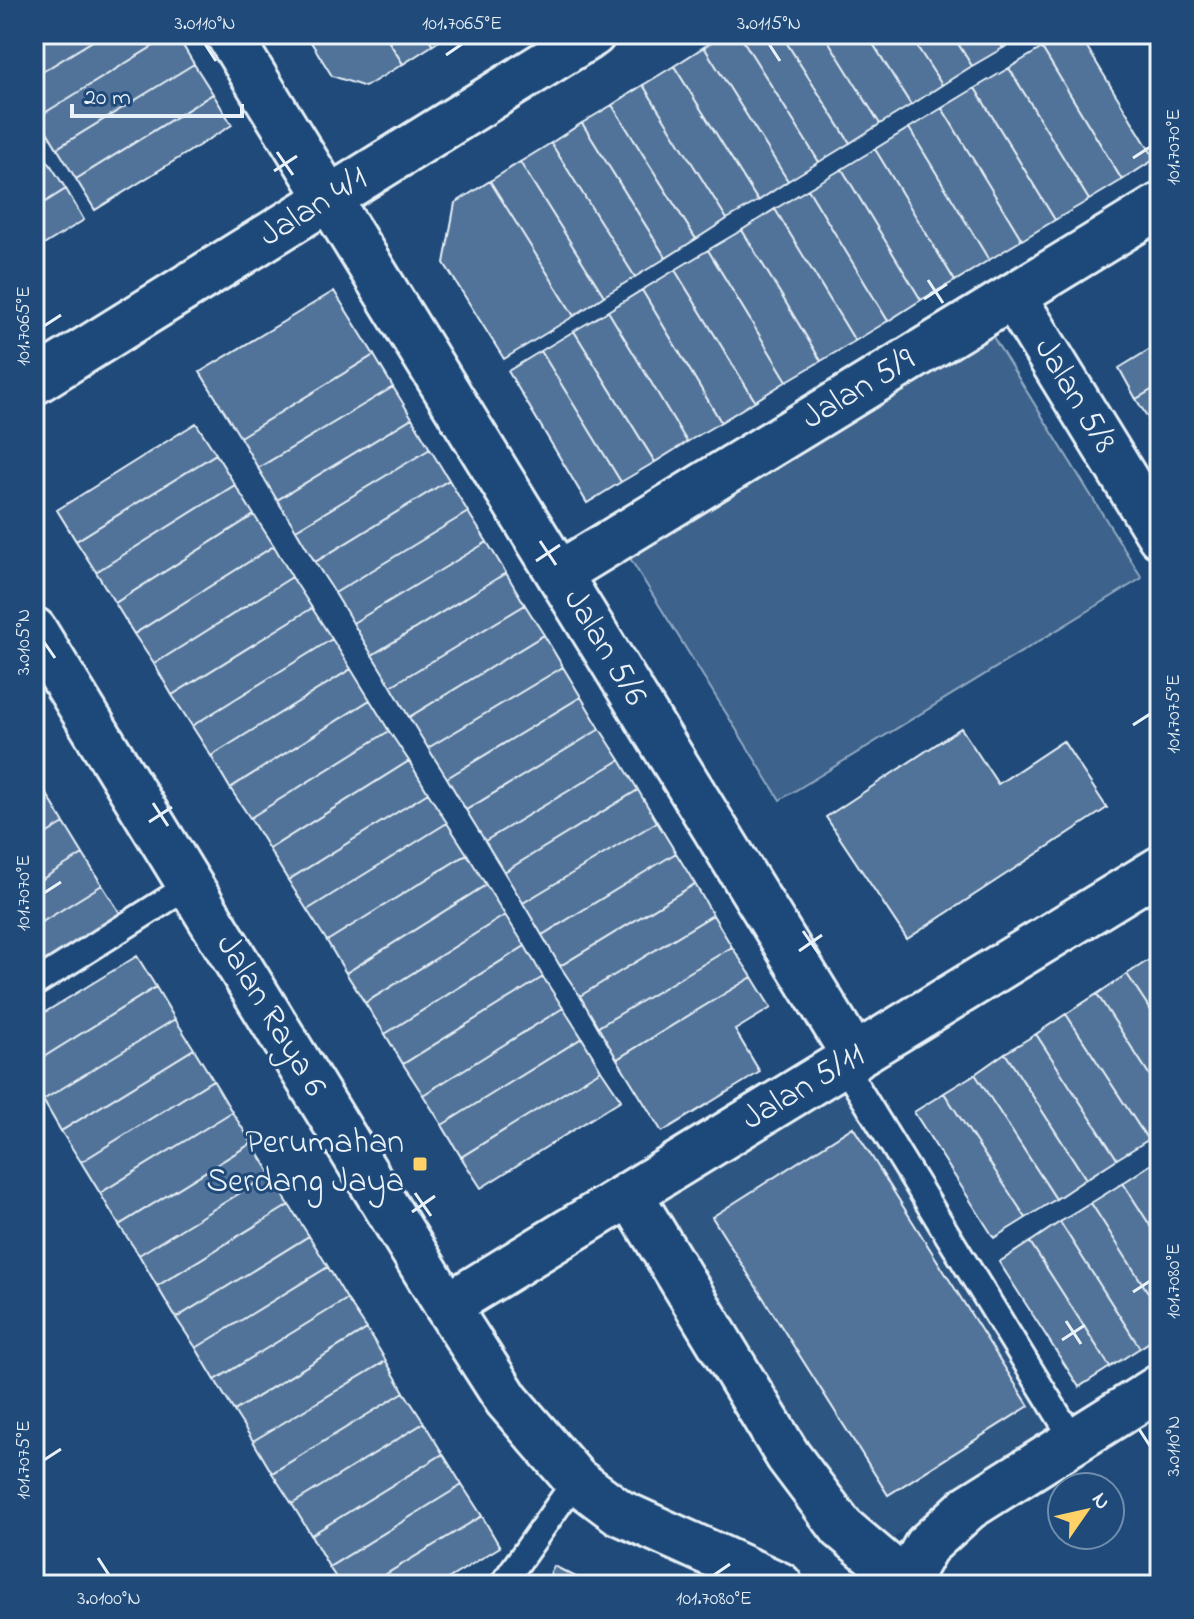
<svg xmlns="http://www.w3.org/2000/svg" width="1194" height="1619" viewBox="0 0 1194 1619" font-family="'Indie Flower',sans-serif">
<rect width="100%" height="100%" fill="#1f4a7a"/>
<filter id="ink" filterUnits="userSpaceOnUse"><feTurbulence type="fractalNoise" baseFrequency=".0125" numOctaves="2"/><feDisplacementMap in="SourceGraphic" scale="16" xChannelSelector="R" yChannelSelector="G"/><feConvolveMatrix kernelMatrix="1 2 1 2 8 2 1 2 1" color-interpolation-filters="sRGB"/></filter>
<g filter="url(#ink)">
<!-- built -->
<path fill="#2e5683" d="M 842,1089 L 1052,1431 L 889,1541 L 856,1513 L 813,1461 L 658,1200 Z"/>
<!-- green -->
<path fill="#3c628c" stroke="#92aac2" stroke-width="2" d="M 990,332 L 1142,578 L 780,800 L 628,555 Z"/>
<!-- building -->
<path fill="#517399" stroke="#e8f1f8" stroke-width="2" d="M 34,34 L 104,34 L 34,77 Z
M 104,34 L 173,34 L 38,117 L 34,111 L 34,77 Z
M 173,34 L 176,34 L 194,64 L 57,148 L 38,117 Z
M 306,34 L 384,34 L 403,64 L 365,87 L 332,76 Z
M 384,34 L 426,34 L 433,45 L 403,64 Z
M 426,34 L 449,34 L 433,45 Z
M 725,34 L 739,34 L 819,162 L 788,181 L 704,47 Z
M 739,34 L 781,34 L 850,143 L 819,162 Z
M 781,34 L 824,34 L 880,124 L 850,143 Z
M 824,34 L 867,34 L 911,105 L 880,124 Z
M 867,34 L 909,34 L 942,85 L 911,105 Z
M 909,34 L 952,34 L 972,66 L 942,85 Z
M 952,34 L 995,34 L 1003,48 L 972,66 Z
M 995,34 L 1025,34 L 1003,48 Z
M 1064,34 L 1079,34 L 1155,159 L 1122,180 L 1042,48 Z
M 704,47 L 788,181 L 758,201 L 674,66 Z
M 1042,48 L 1122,180 L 1089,200 L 1009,68 Z
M 194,64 L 213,94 L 76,179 L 57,148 Z
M 674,66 L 758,201 L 727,219 L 643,85 Z
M 1009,68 L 1089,200 L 1055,220 L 975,88 Z
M 643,85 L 727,219 L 696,239 L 612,105 Z
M 975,88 L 1055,220 L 1022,240 L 942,108 Z
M 213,94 L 232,125 L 95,210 L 76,179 Z
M 612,105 L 696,239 L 666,258 L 582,123 Z
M 942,108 L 1022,240 L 989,260 L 909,128 Z
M 582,123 L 666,258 L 635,277 L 551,143 Z
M 909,128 L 989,260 L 955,281 L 875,149 Z
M 34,139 L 46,158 L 34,165 Z
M 551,143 L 635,277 L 604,296 L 520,162 Z
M 875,149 L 955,281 L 921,300 L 842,169 Z
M 46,158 L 66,189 L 34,209 L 34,165 Z
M 520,162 L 604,296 L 574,316 L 490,181 Z
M 842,169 L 921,300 L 888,321 L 808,189 Z
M 490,181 L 574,316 L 504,359 L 444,263 L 455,203 Z
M 66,189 L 84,220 L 34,251 L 34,209 Z
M 808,189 L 888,321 L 855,341 L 775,209 Z
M 775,209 L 855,341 L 821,361 L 742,230 Z
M 742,230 L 821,361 L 787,381 L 708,250 Z
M 708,250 L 787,381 L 755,401 L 675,270 Z
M 675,270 L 755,401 L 721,422 L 642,290 Z
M 642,290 L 721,422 L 687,442 L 608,311 Z
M 334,291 L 374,355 L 240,437 L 200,372 Z
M 608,311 L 687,442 L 655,462 L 574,331 Z
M 574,331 L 655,462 L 621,482 L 541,351 Z
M 1160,343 L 1160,385 L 1136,399 L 1119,368 Z
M 541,351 L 621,482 L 587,503 L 508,371 Z
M 374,355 L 393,387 L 258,468 L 240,437 Z
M 1160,385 L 1160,426 L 1155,429 L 1136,399 Z
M 393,387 L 412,418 L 277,500 L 258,468 Z
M 412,418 L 430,449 L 296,530 L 277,500 Z
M 196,423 L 216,454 L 76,541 L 57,510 Z
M 430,449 L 449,480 L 315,562 L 296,530 Z
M 216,454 L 235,485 L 96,572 L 76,541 Z
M 449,480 L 468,512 L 335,593 L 315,562 Z
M 235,485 L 254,515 L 115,603 L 96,572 Z
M 468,512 L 487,542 L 353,623 L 335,593 Z
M 254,515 L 274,546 L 134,634 L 115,603 Z
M 487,542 L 506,573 L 372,655 L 353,623 Z
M 274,546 L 292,577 L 154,664 L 134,634 Z
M 506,573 L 525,605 L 391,686 L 372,655 Z
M 292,577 L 312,608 L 172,695 L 154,664 Z
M 525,605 L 544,635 L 409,717 L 391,686 Z
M 312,608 L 332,639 L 192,726 L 172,695 Z
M 544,635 L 563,667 L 428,748 L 409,717 Z
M 332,639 L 351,669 L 211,756 L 192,726 Z
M 563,667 L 581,697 L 447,778 L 428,748 Z
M 351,669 L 370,700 L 230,788 L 211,756 Z
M 581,697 L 600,729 L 466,810 L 447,778 Z
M 370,700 L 389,731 L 250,818 L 230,788 Z
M 961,728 L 998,784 L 1063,741 L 1107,808 L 907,939 L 826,817 Z
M 600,729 L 620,760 L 485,841 L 466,810 Z
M 389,731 L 409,761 L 269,849 L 250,818 Z
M 620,760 L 638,790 L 504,872 L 485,841 Z
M 409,761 L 428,793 L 288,880 L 269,849 Z
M 34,772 L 45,791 L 34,798 Z
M 638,790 L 657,822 L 523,903 L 504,872 Z
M 45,791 L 64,823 L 34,841 L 34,798 Z
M 428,793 L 447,823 L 307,910 L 288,880 Z
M 657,822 L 676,853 L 542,935 L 523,903 Z
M 64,823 L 83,854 L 34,884 L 34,841 Z
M 447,823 L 467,854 L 327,941 L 307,910 Z
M 676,853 L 695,884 L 560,966 L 542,935 Z
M 83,854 L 102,885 L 34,927 L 34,884 Z
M 467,854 L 486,885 L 346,973 L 327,941 Z
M 695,884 L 713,915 L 580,996 L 560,966 Z
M 102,885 L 122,916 L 34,970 L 34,927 Z
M 486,885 L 505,915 L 365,1003 L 346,973 Z
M 505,915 L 525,946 L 385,1034 L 365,1003 Z
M 713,915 L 732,947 L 598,1027 L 580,996 Z
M 525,946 L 543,977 L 403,1064 L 385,1034 Z
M 732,947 L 752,977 L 617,1059 L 598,1027 Z
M 1158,954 L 1160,957 L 1160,1024 L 1127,974 Z
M 137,956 L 156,987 L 34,1063 L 34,1019 Z
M 1127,974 L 1160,1024 L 1160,1091 L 1097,994 Z
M 543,977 L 563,1008 L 423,1095 L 403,1064 Z
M 752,977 L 771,1008 L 735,1030 L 760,1072 L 662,1132 L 617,1059 Z
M 156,987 L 175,1019 L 43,1100 L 34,1086 L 34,1063 Z
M 1097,994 L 1160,1091 L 1160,1131 L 1148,1140 L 1066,1014 Z
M 563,1008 L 582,1038 L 442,1125 L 423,1095 Z
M 1066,1014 L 1148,1140 L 1117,1159 L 1036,1034 Z
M 175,1019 L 194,1049 L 61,1131 L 43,1100 Z
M 1036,1034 L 1117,1159 L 1086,1179 L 1005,1053 Z
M 582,1038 L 601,1070 L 461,1157 L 442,1125 Z
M 194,1049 L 213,1080 L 81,1162 L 61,1131 Z
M 1005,1053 L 1086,1179 L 1056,1199 L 975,1074 Z
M 601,1070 L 621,1100 L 481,1188 L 461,1157 Z
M 975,1074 L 1056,1199 L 1026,1218 L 944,1093 Z
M 213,1080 L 232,1112 L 100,1193 L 81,1162 Z
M 944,1093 L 1026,1218 L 994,1238 L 914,1112 Z
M 232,1112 L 252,1143 L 119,1225 L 100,1193 Z
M 853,1127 L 1029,1406 L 888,1495 L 712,1217 Z
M 252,1143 L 271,1174 L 139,1255 L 119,1225 Z
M 1153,1163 L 1160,1173 L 1160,1241 L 1123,1183 Z
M 271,1174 L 289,1205 L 157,1286 L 139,1255 Z
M 1123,1183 L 1160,1241 L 1160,1311 L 1091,1203 Z
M 1091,1203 L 1160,1311 L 1160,1335 L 1140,1348 L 1060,1222 Z
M 289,1205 L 309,1236 L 176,1318 L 157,1286 Z
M 1060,1222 L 1140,1348 L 1110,1367 L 1030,1242 Z
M 309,1236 L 328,1267 L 196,1348 L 176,1318 Z
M 1030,1242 L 1110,1367 L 1079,1387 L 999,1262 Z
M 328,1267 L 347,1299 L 215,1380 L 196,1348 Z
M 347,1299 L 367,1329 L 234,1411 L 215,1380 Z
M 367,1329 L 386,1361 L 253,1441 L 234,1411 Z
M 386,1361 L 404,1392 L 272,1473 L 253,1441 Z
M 404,1392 L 424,1423 L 292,1504 L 272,1473 Z
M 424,1423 L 443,1454 L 311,1535 L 292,1504 Z
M 443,1454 L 462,1485 L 329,1567 L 311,1535 Z
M 462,1485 L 482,1516 L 368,1585 L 341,1585 L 329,1567 Z
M 482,1516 L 500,1547 L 438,1585 L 368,1585 Z
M 554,1566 L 586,1582 L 585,1585 L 545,1585 Z"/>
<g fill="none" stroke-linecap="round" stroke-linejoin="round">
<defs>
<path id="service" d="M 34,984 L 190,885
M 843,1064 L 1074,1441
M 502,1585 L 576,1480"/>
<path id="minor" d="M 228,34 L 855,1057
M 1013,296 L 1160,536
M 34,382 L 593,34
M 559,574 L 1160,206
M 630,1194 L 788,1456 L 842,1528 L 906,1582
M 447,1306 L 1160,869
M 904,1585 L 926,1546 L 969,1507 L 1160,1387"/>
<path id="tertiary" d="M 34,630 L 447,1306 L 507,1400 L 576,1480 L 619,1512 L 780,1585"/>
</defs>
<!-- service casing -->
<use href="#service" stroke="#e8f1f8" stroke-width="30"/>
<!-- minor casing -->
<use href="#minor" stroke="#e8f1f8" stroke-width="50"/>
<!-- tertiary casing -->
<use href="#tertiary" stroke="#e8f1f8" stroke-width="50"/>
<!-- service -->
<use href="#service" stroke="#1f4a7a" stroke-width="24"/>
<!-- minor -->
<use href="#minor" stroke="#1f4a7a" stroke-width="44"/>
<!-- tertiary -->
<use href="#tertiary" stroke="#1f4a7a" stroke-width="44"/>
</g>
</g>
<!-- ticks -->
<path fill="none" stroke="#e8f1f8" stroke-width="3" d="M 205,44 L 216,61M 769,44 L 780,61M 446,55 L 462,44M 277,152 L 293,175M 1133,158 L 1150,147M 274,171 L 297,156M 928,280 L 943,303M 924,299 L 947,284M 44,326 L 61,315M 540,541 L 556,565M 536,561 L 560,545M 44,642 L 55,658M 1133,725 L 1150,714M 153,803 L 168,826M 149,822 L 172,807M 44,893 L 61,882M 803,931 L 819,954M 799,951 L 822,935M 415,1193 L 431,1216M 412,1212 L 435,1196M 1133,1292 L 1150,1281M 1066,1321 L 1081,1344M 1062,1340 L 1085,1325M 1139,1429 L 1150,1446M 44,1460 L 61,1449M 98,1558 L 109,1575M 714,1575 L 730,1564"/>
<!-- markers -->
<rect fill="#ffd166" stroke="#1f4a7a" stroke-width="3" x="412" y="1156" width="16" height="16" rx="4"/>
<g text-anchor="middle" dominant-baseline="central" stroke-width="6" stroke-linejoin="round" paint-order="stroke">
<!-- street labels -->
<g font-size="34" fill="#e8f1f8" stroke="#1f4a7a">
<text transform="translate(314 208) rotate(-32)">Jalan 4/1</text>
<text transform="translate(859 390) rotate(-31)">Jalan 5/9</text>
<text transform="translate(1074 396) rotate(59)">Jalan 5/8</text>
<text transform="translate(604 648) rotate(59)">Jalan 5/6</text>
<text transform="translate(270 1016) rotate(59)">Jalan Raya 6</text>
<text transform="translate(804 1088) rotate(-31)">Jalan 5/11</text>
</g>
<!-- poi labels -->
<g font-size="34" fill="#e8f1f8" stroke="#1f4a7a" text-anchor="end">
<text x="404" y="1144">Perumahan<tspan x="404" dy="39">Serdang Jaya</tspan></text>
</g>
</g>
<!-- margin -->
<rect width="1194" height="1619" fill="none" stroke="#1f4a7a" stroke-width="88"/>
<!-- north arrow -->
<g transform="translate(1086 1511) rotate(56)"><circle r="38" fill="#1f4a7a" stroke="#6f8dac" stroke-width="2"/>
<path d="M0-6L14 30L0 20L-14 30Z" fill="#ffd166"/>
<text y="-12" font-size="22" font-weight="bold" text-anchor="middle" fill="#e8f1f8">N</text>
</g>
<!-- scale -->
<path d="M72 104v12h170v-12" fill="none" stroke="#e8f1f8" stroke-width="4"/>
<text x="84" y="104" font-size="24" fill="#e8f1f8" stroke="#1f4a7a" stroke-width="6" paint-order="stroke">20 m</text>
<rect x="44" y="44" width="1106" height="1531" fill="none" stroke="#e8f1f8" stroke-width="3"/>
<g font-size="20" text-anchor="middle" fill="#e8f1f8">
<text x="205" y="29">3.0110°N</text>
<text x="462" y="29">101.7065°E</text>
<text x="769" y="29">3.0115°N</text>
<text transform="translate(1172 147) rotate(-90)" y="7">101.7070°E</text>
<text transform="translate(22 326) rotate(-90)" y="7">101.7065°E</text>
<text transform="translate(22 642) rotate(-90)" y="7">3.0105°N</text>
<text transform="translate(1172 714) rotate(-90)" y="7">101.7075°E</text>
<text transform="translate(22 893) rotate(-90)" y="7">101.7070°E</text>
<text transform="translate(1172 1281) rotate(-90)" y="7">101.7080°E</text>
<text transform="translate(1172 1446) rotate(-90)" y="7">3.0110°N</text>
<text transform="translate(22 1460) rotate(-90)" y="7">101.7075°E</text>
<text x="109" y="1604">3.0100°N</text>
<text x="714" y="1604">101.7080°E</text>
</g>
</svg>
